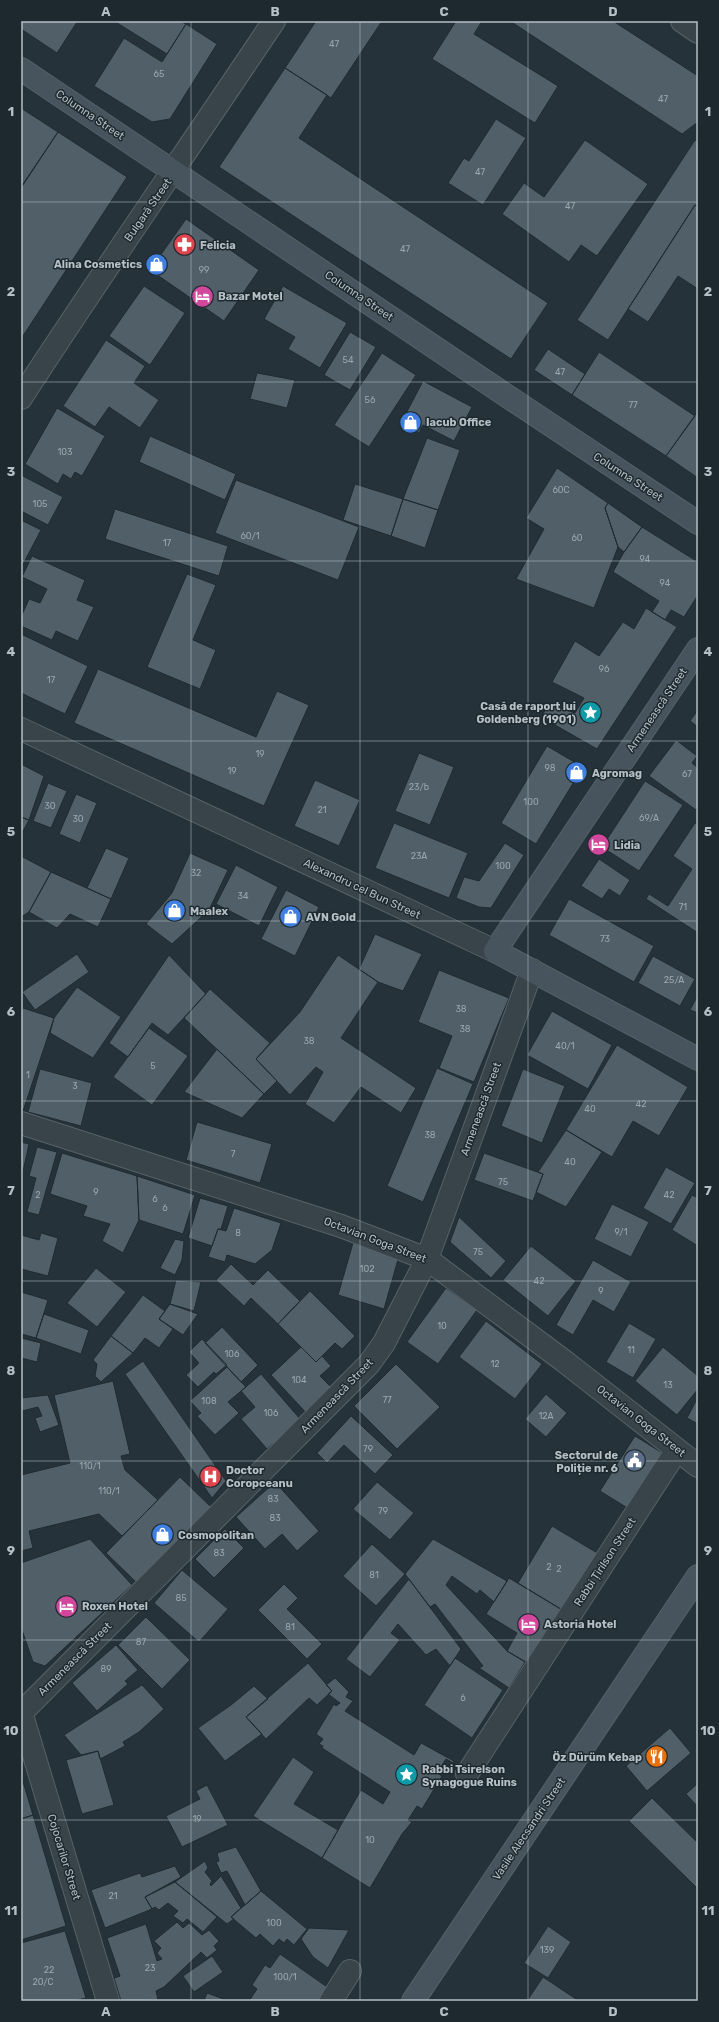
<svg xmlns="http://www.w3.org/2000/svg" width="719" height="2022" viewBox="0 0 719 2022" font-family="Rubik,sans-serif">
<rect width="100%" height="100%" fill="#25323a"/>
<!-- building -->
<path fill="#515f68" stroke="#202b31" d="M 21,21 L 75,21 L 77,22 L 57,53 L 21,29 Z
M 114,21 L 180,21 L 186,24 L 167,54 Z
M 316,21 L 382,21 L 331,98 L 285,68 Z
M 456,21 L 482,21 L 474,34 L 558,86 L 535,123 L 432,59 Z
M 510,21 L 613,21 L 698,76 L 698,122 L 682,134 Z
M 186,24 L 217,44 L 170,119 L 152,122 L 94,86 L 124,38 L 162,62 Z
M 285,68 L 327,95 L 299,138 L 548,303 L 511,359 L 219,167 Z
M 21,108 L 58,132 L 23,184 L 21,183 Z
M 496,119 L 526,138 L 483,205 L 448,183 L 464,158 L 469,161 Z
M 58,132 L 127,177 L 21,339 L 21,188 Z
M 585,140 L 648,184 L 597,256 L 581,245 L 569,262 L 502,214 L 524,183 L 544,197 Z
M 695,140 L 698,142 L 698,207 L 695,205 L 608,340 L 577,320 Z
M 695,205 L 698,207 L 698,289 L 678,276 L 648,322 L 628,309 Z
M 186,219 L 259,270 L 224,321 L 150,270 Z
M 144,286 L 185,313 L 150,365 L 109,336 Z
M 283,286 L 347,323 L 320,368 L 288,349 L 295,337 L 264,319 Z
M 350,332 L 376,347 L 350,390 L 324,375 Z
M 106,340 L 145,366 L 134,383 L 159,400 L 140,428 L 109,407 L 95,427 L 63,406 Z
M 548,349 L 585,374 L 572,395 L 534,370 Z
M 599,352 L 695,416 L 666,456 L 572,395 Z
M 382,353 L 416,375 L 369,447 L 334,425 Z
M 257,373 L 295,380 L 287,408 L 250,399 Z
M 423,381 L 472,407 L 454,441 L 423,425 L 419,433 L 401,423 Z
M 57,408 L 105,436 L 82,476 L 75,472 L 71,479 L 63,474 L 58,484 L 25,464 Z
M 698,411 L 698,478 L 666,456 Z
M 150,436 L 236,474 L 225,500 L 139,462 Z
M 427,438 L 460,450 L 438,510 L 403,499 Z
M 557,468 L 608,503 L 605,508 L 618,547 L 594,608 L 516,579 L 544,529 L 526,518 Z
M 21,475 L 63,497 L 48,525 L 21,511 Z
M 236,480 L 359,527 L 338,580 L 215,533 Z
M 355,484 L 403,499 L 391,536 L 343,520 Z
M 403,499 L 438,510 L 425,548 L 391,536 Z
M 608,503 L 642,527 L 624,552 L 618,547 L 605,508 Z
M 115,509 L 228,546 L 219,576 L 105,539 Z
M 21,520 L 41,530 L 21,568 Z
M 642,527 L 698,562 L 698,595 L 684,617 L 671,610 L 665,620 L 652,612 L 659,601 L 613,572 L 624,552 Z
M 32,556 L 85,580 L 77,600 L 94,607 L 78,641 L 56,631 L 52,640 L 21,626 L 21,617 L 29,599 L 40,603 L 47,589 L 22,577 Z
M 187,574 L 216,585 L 193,640 L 216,650 L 200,689 L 147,667 Z
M 646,608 L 677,627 L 597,749 L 541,717 L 549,704 L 575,713 L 584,698 L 552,682 L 575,641 L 599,656 L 623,622 L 634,629 Z
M 21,634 L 88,666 L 65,714 L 21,693 Z
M 98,669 L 256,737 L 277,691 L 309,705 L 264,806 L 74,723 Z
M 698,710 L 698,727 L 690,721 Z
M 676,740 L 697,756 L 692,763 L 698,768 L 698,807 L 696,810 L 649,776 Z
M 547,746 L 583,767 L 536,844 L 501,823 Z
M 419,753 L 454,767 L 430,825 L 395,811 Z
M 21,764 L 44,776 L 29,820 L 21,817 Z
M 315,780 L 360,800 L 339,846 L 294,826 Z
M 645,781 L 683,805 L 639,871 L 602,847 Z
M 48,783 L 67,791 L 51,828 L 33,821 Z
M 76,794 L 97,803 L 80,843 L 59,834 Z
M 21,817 L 29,820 L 21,835 Z
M 394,823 L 468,853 L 449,898 L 375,868 Z
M 695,823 L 698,826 L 698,933 L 646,899 L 649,894 L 668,906 L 692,869 L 673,856 Z
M 505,843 L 524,855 L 491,908 L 479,907 L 456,898 L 464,877 L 479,881 Z
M 106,848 L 129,858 L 111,899 L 87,888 Z
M 190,853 L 228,870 L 209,910 L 172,944 L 146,924 L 172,893 Z
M 21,856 L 51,872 L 29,912 L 21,917 Z
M 599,859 L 630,880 L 620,896 L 609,889 L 602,899 L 581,886 Z
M 236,865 L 278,887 L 259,926 L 216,904 Z
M 51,872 L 111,899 L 98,927 L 70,914 L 57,928 L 29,912 Z
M 286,890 L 319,907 L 295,956 L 261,939 Z
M 569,899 L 654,946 L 634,982 L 549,935 Z
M 375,934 L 422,954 L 403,991 L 378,982 L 359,969 Z
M 77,954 L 89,972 L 35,1010 L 22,992 Z
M 169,955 L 206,994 L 168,1035 L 152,1023 L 128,1057 L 109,1043 Z
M 338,955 L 378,982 L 341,1038 L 416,1088 L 401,1113 L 361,1087 L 334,1123 L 305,1104 L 323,1072 L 316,1067 L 290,1095 L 256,1059 L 300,1012 Z
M 653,956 L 695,979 L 680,1006 L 638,983 Z
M 439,970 L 509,998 L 474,1082 L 439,1068 L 452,1036 L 418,1022 Z
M 77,987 L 121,1017 L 93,1058 L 50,1033 L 54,1018 Z
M 210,989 L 270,1043 L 256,1059 L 277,1081 L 264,1094 L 184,1018 Z
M 698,995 L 698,1013 L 690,1010 Z
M 23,1008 L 54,1018 L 21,1117 L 21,1012 Z
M 552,1011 L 612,1045 L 588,1089 L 527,1055 Z
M 149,1028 L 188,1056 L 152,1105 L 113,1077 Z
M 617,1045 L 688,1087 L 659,1136 L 633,1121 L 612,1157 L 566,1130 Z
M 217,1049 L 264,1094 L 242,1118 L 184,1092 Z
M 437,1068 L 473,1084 L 423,1202 L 387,1186 Z
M 40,1069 L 92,1083 L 81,1126 L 28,1112 Z
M 523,1069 L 565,1086 L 542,1143 L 501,1126 Z
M 197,1122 L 272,1144 L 260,1183 L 186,1160 Z
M 566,1130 L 602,1152 L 566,1207 L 536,1192 L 543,1174 L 538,1172 Z
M 21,1142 L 29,1144 L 22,1176 L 21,1176 Z
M 37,1147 L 57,1152 L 39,1215 L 27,1212 L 36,1178 L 29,1176 Z
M 62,1153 L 137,1176 L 139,1220 L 123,1253 L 102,1241 L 110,1224 L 83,1216 L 87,1206 L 50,1194 Z
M 484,1153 L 543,1174 L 533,1201 L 474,1180 Z
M 666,1167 L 695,1183 L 671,1224 L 643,1208 Z
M 137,1176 L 195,1195 L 183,1234 L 139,1220 Z
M 692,1195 L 698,1198 L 698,1246 L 672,1230 Z
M 200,1198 L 228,1206 L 221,1229 L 218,1229 L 212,1246 L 188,1238 Z
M 612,1204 L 649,1222 L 631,1257 L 594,1239 Z
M 234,1208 L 281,1223 L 272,1250 L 255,1264 L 227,1255 L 225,1262 L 208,1257 L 218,1229 L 226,1231 Z
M 459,1217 L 506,1261 L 491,1278 L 450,1242 Z
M 41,1233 L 58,1238 L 48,1276 L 21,1269 L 21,1235 L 39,1240 Z
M 175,1239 L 184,1241 L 182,1260 L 175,1275 L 160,1268 Z
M 353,1243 L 399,1256 L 384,1309 L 338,1295 Z
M 531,1246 L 576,1281 L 548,1316 L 503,1280 Z
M 593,1260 L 631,1282 L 614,1312 L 593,1300 L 573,1335 L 556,1325 Z
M 231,1264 L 253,1285 L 268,1270 L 300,1301 L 278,1324 L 251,1298 L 244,1306 L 216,1280 Z
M 96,1268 L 126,1292 L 97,1327 L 67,1303 Z
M 176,1280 L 201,1282 L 194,1311 L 170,1304 Z
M 446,1288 L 477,1310 L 438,1364 L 407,1342 Z
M 310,1291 L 355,1336 L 342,1349 L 335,1343 L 316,1362 L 278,1324 Z
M 21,1292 L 48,1300 L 36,1338 L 21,1334 Z
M 143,1295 L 165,1311 L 159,1319 L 173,1329 L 159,1348 L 145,1338 L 133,1353 L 111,1336 Z
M 170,1304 L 198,1314 L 183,1335 L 159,1319 Z
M 44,1314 L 89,1330 L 81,1354 L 36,1338 Z
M 486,1321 L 542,1364 L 515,1399 L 459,1357 Z
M 629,1323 L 656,1339 L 633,1378 L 606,1362 Z
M 222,1327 L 258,1365 L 241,1382 L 205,1343 Z
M 111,1336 L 133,1353 L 101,1382 L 95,1376 L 97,1364 L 93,1360 Z
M 21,1338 L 41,1343 L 37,1362 L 21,1358 Z
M 202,1339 L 227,1365 L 216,1374 L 214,1372 L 198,1387 L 186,1375 L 199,1363 L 189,1352 Z
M 301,1347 L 316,1362 L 322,1356 L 331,1366 L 320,1376 L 336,1392 L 310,1417 L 271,1375 Z
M 663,1347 L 698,1376 L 698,1389 L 677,1415 L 635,1381 Z
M 143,1361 L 226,1481 L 212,1498 L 125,1374 Z
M 396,1364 L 440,1407 L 397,1449 L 354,1406 Z
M 227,1367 L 246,1387 L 228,1402 L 239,1413 L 215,1435 L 197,1416 L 201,1413 L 190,1401 Z
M 261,1374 L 301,1420 L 267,1449 L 241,1419 L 255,1407 L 241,1391 Z
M 113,1381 L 130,1454 L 121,1456 L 125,1470 L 158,1500 L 122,1536 L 99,1514 L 29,1531 L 33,1548 L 21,1551 L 21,1475 L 70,1463 L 54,1395 Z
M 546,1394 L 567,1413 L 546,1437 L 525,1419 Z
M 48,1395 L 59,1425 L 40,1432 L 35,1418 L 42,1416 L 38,1407 L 22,1411 L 21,1398 Z
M 697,1399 L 698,1400 L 698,1424 L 687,1418 Z
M 351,1416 L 393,1455 L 375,1474 L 344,1445 L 327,1463 L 317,1453 Z
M 635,1436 L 664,1454 L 629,1509 L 600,1491 Z
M 180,1477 L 211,1507 L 137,1583 L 106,1553 Z
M 275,1482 L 319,1531 L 297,1551 L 282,1534 L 265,1549 L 236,1517 Z
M 377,1482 L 414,1513 L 390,1540 L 353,1509 Z
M 552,1526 L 599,1554 L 564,1611 L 518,1583 Z
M 225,1529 L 244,1548 L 214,1578 L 195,1559 Z
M 90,1539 L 132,1585 L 45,1666 L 33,1662 L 21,1627 L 21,1563 Z
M 433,1539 L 507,1581 L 494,1602 L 480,1590 L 477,1594 L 452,1576 L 446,1585 L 507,1651 L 525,1662 L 509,1688 L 479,1668 L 483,1666 L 435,1604 L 430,1607 L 405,1574 Z
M 372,1544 L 405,1574 L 376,1606 L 343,1576 Z
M 182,1570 L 228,1609 L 199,1642 L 154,1603 Z
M 509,1578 L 564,1611 L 531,1665 L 507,1651 L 517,1633 L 486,1614 Z
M 409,1579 L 461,1649 L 450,1666 L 436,1649 L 426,1655 L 398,1624 L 391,1633 L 400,1640 L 370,1677 L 346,1659 Z
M 284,1584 L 298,1598 L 287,1609 L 322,1644 L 307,1659 L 258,1610 Z
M 146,1617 L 190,1660 L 162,1689 L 118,1645 Z
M 116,1645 L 138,1670 L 125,1681 L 128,1684 L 97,1711 L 72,1683 Z
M 455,1658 L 503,1690 L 472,1738 L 424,1705 Z
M 308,1663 L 332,1691 L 317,1705 L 309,1698 L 266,1739 L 246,1717 Z
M 335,1678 L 349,1692 L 346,1697 L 353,1701 L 345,1711 L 414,1755 L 421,1743 L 454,1761 L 453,1763 L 446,1759 L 437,1773 L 442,1776 L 422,1809 L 417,1806 L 408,1820 L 412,1822 L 402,1834 L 370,1888 L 322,1858 L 361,1790 L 383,1804 L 390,1792 L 322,1748 L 323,1746 L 319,1744 L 323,1739 L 316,1734 L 334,1704 L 336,1706 L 340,1703 L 328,1694 L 332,1691 L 326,1685 Z
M 142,1685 L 164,1709 L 139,1732 L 123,1742 L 125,1746 L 100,1759 L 98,1751 L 81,1755 L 64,1735 Z
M 254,1686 L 268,1699 L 246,1717 L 262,1734 L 225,1761 L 198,1728 L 231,1705 Z
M 670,1728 L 691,1753 L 647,1791 L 626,1766 Z
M 98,1751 L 114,1805 L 82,1814 L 66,1760 Z
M 293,1757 L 314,1772 L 294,1804 L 338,1830 L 322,1858 L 253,1816 Z
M 21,1775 L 33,1815 L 21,1819 Z
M 698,1783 L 698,1807 L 686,1794 Z
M 207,1785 L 228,1825 L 182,1847 L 166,1816 L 200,1799 L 196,1791 Z
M 652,1798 L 698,1843 L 698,1889 L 629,1821 Z
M 33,1815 L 66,1926 L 21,1940 L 21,1819 Z
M 236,1847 L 261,1891 L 245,1905 L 227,1871 L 221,1873 L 216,1862 L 219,1861 L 217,1853 Z
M 205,1861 L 208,1868 L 205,1872 L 212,1881 L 210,1884 L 211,1886 L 221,1876 L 241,1908 L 231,1917 L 234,1919 L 227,1924 L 175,1882 Z
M 175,1866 L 181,1877 L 145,1897 L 152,1909 L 105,1928 L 91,1890 L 140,1873 L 142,1877 Z
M 175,1882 L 217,1917 L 203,1932 L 187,1919 L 183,1923 L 173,1916 L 178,1911 L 168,1903 L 159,1910 L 155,1907 L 152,1909 L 145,1897 Z
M 261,1891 L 307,1929 L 294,1945 L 287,1939 L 284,1943 L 279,1939 L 273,1946 L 260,1934 L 256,1938 L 231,1917 Z
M 177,1922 L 183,1928 L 189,1923 L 202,1935 L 209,1930 L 219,1941 L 214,1946 L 217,1950 L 207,1958 L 201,1952 L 164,1987 L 156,1991 L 158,2000 L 121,2001 L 114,1978 L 120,1976 L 107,1938 L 146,1924 L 157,1961 L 162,1959 L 157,1953 L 161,1948 L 154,1941 Z
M 548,1926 L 571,1942 L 548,1978 L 524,1963 Z
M 309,1928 L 349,1930 L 328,1968 L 313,1957 L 301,1939 Z
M 65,1931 L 86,1998 L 74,2001 L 21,2001 L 21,1943 Z
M 280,1954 L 330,1989 L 321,2001 L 249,2001 L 257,1989 L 252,1985 L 265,1965 L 270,1968 Z
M 212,1956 L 223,1972 L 194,1992 L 183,1976 Z
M 543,1977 L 579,2001 L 527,2001 Z
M 207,1993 L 229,2001 L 204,2001 Z"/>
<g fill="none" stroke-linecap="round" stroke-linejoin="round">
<defs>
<path id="minor" d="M 682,21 L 698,32
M 21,398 C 103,271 190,147 274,21
M 21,1123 L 341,1226 L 427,1259 L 564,1361 L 698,1466
M 21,1712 L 108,2001
M 21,1713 L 369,1364 L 384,1343 L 427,1259 L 532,970
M 467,1774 L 677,1450
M 331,2001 L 350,1971"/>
<path id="tertiary" d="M 21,729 L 495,951"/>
<path id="secondary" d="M 21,69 L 507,396 L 698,523
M 698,649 L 495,951 L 698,1059
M 413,2001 L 698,1576"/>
</defs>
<!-- minor casing -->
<use href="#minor" stroke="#576268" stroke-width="24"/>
<!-- tertiary casing -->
<use href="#tertiary" stroke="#576268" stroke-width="24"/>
<!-- secondary casing -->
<use href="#secondary" stroke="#576268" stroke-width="24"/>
<!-- minor -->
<use href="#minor" stroke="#39444a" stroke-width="22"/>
<!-- tertiary -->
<use href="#tertiary" stroke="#39444a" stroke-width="22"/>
<!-- secondary -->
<use href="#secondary" stroke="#47545d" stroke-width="22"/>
</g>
<!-- grid -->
<path fill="none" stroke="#b4bfc6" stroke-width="1" stroke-opacity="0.55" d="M 191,21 L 191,2001M 360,21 L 360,2001M 528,21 L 528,2001M 21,202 L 698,202M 21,382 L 698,382M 21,561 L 698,561M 21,741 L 698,741M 21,921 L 698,921M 21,1101 L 698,1101M 21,1281 L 698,1281M 21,1461 L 698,1461M 21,1640 L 698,1640M 21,1820 L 698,1820"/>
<!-- icons -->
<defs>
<symbol id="pharmacy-disc" viewBox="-11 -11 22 22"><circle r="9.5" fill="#e0444e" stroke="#1e292f"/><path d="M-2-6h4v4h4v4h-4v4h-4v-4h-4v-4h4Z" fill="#fff"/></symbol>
<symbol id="shop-disc" viewBox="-11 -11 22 22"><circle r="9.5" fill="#3f7fe0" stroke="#1e292f"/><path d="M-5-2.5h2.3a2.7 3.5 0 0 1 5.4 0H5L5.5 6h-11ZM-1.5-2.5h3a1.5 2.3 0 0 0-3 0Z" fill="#fff"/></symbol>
<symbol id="hotel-disc" viewBox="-11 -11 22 22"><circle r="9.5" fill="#d1479c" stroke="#1e292f"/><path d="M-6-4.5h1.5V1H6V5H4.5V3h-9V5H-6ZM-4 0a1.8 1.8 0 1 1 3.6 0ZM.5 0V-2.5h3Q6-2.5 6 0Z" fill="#fff"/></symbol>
<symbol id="sight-disc" viewBox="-11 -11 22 22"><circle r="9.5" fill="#0f9aa8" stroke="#1e292f"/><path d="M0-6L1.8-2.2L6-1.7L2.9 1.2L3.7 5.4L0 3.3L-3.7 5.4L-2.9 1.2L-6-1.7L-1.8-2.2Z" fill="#fff"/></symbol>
<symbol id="civic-disc" viewBox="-11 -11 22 22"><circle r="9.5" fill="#5c6f8a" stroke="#1e292f"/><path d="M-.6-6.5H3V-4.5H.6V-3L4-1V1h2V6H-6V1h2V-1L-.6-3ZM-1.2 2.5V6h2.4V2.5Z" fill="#fff"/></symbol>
<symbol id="hospital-disc" viewBox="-11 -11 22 22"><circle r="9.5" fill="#e0444e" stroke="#1e292f"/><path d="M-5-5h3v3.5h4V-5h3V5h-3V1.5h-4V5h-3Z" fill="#fff"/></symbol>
<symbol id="restaurant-disc" viewBox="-11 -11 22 22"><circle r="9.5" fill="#e8710a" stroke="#1e292f"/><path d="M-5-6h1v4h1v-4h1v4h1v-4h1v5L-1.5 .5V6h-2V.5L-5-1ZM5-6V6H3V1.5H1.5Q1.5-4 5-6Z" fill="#fff"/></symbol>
</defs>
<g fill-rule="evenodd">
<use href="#pharmacy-disc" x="172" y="232" width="25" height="25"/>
<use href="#shop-disc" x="144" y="252" width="25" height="25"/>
<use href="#hotel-disc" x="190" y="284" width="25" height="25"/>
<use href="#shop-disc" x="398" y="410" width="25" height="25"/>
<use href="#sight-disc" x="578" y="700" width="25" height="25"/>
<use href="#shop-disc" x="564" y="760" width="25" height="25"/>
<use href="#hotel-disc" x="586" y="832" width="25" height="25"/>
<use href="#shop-disc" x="162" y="898" width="25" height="25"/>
<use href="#shop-disc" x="278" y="904" width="25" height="25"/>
<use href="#civic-disc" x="622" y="1448" width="25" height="25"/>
<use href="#hospital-disc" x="198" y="1464" width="25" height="25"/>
<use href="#shop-disc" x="150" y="1522" width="25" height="25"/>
<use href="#hotel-disc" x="54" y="1594" width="25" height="25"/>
<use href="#hotel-disc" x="516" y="1612" width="25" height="25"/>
<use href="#restaurant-disc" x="644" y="1744" width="25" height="25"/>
<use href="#sight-disc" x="394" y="1762" width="25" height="25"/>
</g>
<g text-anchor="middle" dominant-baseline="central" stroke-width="3" stroke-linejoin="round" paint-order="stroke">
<!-- number labels -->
<g font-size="9" fill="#9ba7ae">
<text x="334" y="44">47</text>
<text x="159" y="74">65</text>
<text x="663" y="99">47</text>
<text x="480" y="172">47</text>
<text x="570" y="206">47</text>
<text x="405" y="249">47</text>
<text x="204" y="270">99</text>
<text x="348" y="360">54</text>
<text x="560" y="372">47</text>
<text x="370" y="400">56</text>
<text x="633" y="405">77</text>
<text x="65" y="452">103</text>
<text x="561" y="490">60C</text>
<text x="40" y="504">105</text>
<text x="250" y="536">60/1</text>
<text x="577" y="538">60</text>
<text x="167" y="543">17</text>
<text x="645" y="559">94</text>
<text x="665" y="583">94</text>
<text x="604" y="669">96</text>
<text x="51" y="680">17</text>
<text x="260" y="754">19</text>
<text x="550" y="768">98</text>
<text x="232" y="771">19</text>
<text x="687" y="774">67</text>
<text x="419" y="787">23/b</text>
<text x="531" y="802">100</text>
<text x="50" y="806">30</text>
<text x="322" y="810">21</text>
<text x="649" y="818">69/A</text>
<text x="78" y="819">30</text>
<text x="419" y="856">23A</text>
<text x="503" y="866">100</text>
<text x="196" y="873">32</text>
<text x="243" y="896">34</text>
<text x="683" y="907">71</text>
<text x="605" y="939">73</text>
<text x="674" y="980">25/A</text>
<text x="461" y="1009">38</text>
<text x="465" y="1029">38</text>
<text x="309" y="1041">38</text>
<text x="565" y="1046">40/1</text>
<text x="153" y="1066">5</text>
<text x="28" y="1075">1</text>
<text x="75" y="1086">3</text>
<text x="641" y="1104">42</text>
<text x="590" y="1109">40</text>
<text x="430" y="1135">38</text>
<text x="233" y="1154">7</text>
<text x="570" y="1162">40</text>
<text x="503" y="1182">75</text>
<text x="96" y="1192">9</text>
<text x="38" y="1195">2</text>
<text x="669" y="1195">42</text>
<text x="155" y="1199">6</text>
<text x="165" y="1208">6</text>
<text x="621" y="1232">9/1</text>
<text x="238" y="1233">8</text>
<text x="478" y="1252">75</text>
<text x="367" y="1269">102</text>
<text x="539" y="1281">42</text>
<text x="601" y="1291">9</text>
<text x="442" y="1326">10</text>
<text x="631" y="1350">11</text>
<text x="232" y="1354">106</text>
<text x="495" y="1364">12</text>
<text x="299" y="1380">104</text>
<text x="668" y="1385">13</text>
<text x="387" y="1400">77</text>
<text x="209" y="1401">108</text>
<text x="271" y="1413">106</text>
<text x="546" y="1416">12A</text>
<text x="368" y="1449">79</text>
<text x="90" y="1466">110/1</text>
<text x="109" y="1491">110/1</text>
<text x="273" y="1499">83</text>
<text x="383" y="1511">79</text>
<text x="275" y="1518">83</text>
<text x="219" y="1553">83</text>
<text x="549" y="1567">2</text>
<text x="559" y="1569">2</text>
<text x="374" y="1575">81</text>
<text x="181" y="1598">85</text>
<text x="290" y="1627">81</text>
<text x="141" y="1642">87</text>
<text x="106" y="1669">89</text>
<text x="463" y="1698">6</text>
<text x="197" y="1819">19</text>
<text x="370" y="1840">10</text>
<text x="113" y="1896">21</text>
<text x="274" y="1923">100</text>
<text x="547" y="1950">139</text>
<text x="150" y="1968">23</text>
<text x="49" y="1970">22</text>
<text x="285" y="1977">100/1</text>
<text x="43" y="1982">20/C</text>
</g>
<!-- street labels -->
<g font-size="11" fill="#b4bfc6" stroke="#1e292f">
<text transform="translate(90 115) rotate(34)">Columna Street</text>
<text transform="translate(148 210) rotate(-55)">Bulgară Street</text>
<text transform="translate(359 296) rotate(34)">Columna Street</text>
<text transform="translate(628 477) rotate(33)">Columna Street</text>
<text transform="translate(657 710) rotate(-56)">Armenească Street</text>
<text transform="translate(362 889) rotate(25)">Alexandru cel Bun Street</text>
<text transform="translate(481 1109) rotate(-70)">Armenească Street</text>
<text transform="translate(375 1240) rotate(21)">Octavian Goga Street</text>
<text transform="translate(337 1396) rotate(-46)">Armenească Street</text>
<text transform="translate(641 1421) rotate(38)">Octavian Goga Street</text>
<text transform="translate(605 1562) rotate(-57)">Rabbi Țirilson Street</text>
<text transform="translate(75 1659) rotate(-45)">Armenească Street</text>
<text transform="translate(529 1829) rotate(-56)">Vasile Alecsandri Street</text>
<text transform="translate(64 1857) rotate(73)">Cojocarilor Street</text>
</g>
<!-- poi labels -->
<g font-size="11" font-weight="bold" fill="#b4bfc6" stroke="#1e292f" text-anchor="start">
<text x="200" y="245">Felicia</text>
<text x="142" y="264" text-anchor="end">Alina Cosmetics</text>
<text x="218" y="296">Bazar Motel</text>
<text x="426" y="422">Iacub Office</text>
<text x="576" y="706" text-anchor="end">Casă de raport lui<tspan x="576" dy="13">Goldenberg (1901)</tspan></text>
<text x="592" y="773">Agromag</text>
<text x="614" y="845">Lidia</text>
<text x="190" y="911">Maalex</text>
<text x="306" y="917">AVN Gold</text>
<text x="618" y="1455" text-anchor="end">Sectorul de<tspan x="618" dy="13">Poliție nr. 6</tspan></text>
<text x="226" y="1470">Doctor<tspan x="226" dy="13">Coropceanu</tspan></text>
<text x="178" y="1535">Cosmopolitan</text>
<text x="82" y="1606">Roxen Hotel</text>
<text x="544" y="1624">Astoria Hotel</text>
<text x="642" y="1757" text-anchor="end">Öz Dürüm Kebap</text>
<text x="422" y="1769">Rabbi Tsirelson<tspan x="422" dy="13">Synagogue Ruins</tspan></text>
</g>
</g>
<!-- border -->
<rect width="719" height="2022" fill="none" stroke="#1e292f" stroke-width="44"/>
<rect x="22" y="22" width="675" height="1978" fill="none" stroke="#b4bfc6" stroke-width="1.5"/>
<g font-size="13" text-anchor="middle" font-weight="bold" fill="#b4bfc6">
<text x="106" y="16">A</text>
<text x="275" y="16">B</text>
<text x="444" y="16">C</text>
<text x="613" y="16">D</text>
<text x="11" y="116">1</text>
<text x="708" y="116">1</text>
<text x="11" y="296">2</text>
<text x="708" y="296">2</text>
<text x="11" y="476">3</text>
<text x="708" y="476">3</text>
<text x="11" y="656">4</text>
<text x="708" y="656">4</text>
<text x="11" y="836">5</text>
<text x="708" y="836">5</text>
<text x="11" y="1016">6</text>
<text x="708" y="1016">6</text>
<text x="11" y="1195">7</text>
<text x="708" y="1195">7</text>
<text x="11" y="1375">8</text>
<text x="708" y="1375">8</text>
<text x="11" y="1555">9</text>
<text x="708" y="1555">9</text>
<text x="11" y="1735">10</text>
<text x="708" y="1735">10</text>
<text x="11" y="1915">11</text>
<text x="708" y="1915">11</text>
<text x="106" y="2016">A</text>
<text x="275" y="2016">B</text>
<text x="444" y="2016">C</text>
<text x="613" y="2016">D</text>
</g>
</svg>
